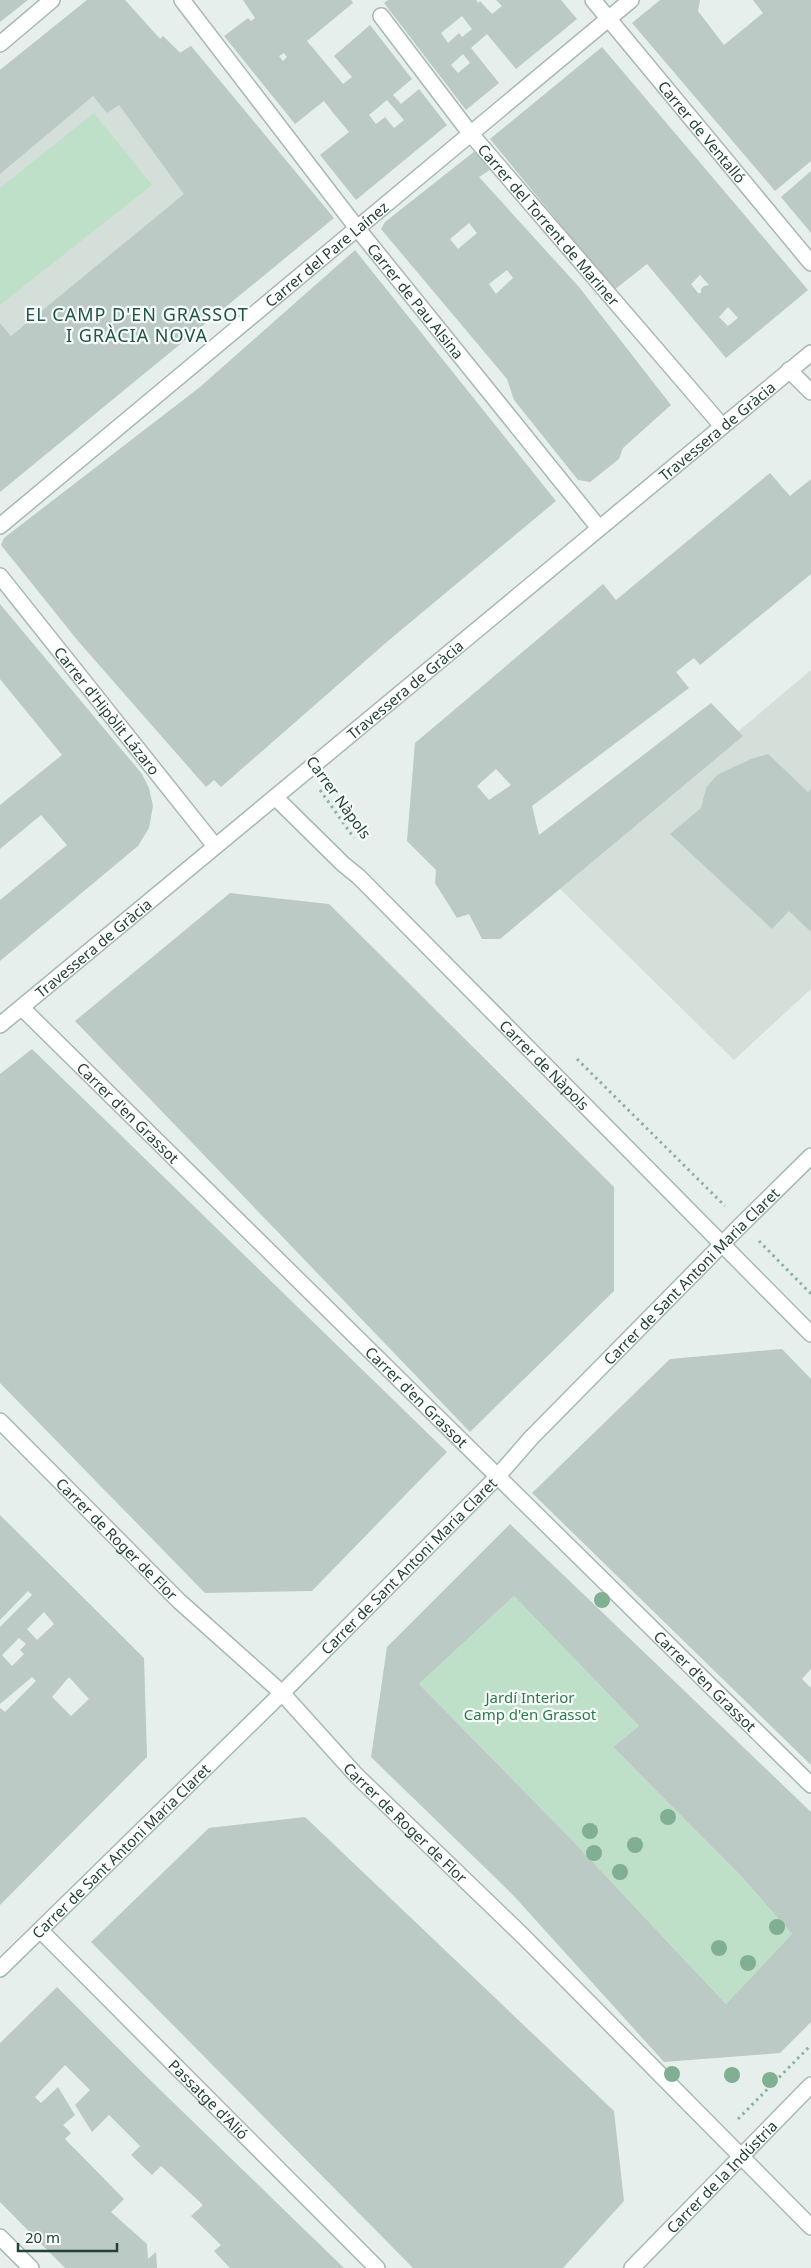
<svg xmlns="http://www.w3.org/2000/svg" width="811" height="2268" viewBox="0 0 811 2268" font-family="'Noto Sans',sans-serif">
<rect width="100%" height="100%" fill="#e6efeb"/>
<!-- built -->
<path fill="#d4dfda" d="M 87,0 L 125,0 L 160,39 L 163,36 L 180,52 L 191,46 L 262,131 L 11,336 L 0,323 L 0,70 Z
M 811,670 L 811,989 L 734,1060 L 556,885 Z"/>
<!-- green -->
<path fill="#bfe0c8" d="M 94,113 L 152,185 L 0,305 L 0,188 Z
M 514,1596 L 639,1726 L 613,1747 L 741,1876 L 792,1934 L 726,2004 L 572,1840 L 419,1684 Z"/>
<!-- building -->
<path fill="#bbcac4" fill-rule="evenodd" d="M 0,0 L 28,0 L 0,22 Z
M 87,0 L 125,0 L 160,39 L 163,36 L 180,53 L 191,46 L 334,218 L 0,492 L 0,323 L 11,336 L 184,194 L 119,105 L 107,113 L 93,96 L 0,174 L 0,70 Z
M 243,0 L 351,0 L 353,3 L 307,41 L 343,84 L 352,77 L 334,56 L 370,25 L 412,79 L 393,95 L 401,104 L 419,89 L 447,125 L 356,200 L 320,155 L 349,132 L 334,114 L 324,101 L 295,124 L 224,36 L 248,18 L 251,21 L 255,18 ZM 284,53 L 287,57 L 283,61 L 279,56 ZM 387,100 L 404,120 L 394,128 L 385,117 L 376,124 L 369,115 Z
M 388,0 L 476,0 L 479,3 L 480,1 L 492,14 L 502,6 L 496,0 L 561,0 L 577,19 L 516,69 L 487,34 L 471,48 L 499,83 L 466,110 L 384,3 ZM 462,16 L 472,29 L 462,37 L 459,33 L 448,43 L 441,33 ZM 463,54 L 470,63 L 458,73 L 451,65 Z
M 660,0 L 700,0 L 698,11 L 724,45 L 763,13 L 753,0 L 811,0 L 811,161 L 775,191 L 632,23 Z
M 602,47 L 808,290 L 726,358 L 647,264 L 614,290 L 490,139 ZM 700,275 L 709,285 L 704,286 L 701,289 L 701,293 L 698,293 L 691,284 ZM 728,307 L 738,318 L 728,326 L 719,317 Z
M 475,151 L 490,170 L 479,177 L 579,287 L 671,405 L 623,448 L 619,459 L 590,482 L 578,480 L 514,400 L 507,379 L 381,229 L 385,222 ZM 469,223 L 477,233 L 458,249 L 450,239 ZM 507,270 L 513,278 L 496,294 L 489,284 Z
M 811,171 L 811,233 L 781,197 Z
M 355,250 L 556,501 L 388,641 L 221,787 L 214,780 L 206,787 L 78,641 L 1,545 L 4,538 L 200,387 Z
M 770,473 L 790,496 L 811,479 L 811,574 L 700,665 L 694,658 L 676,672 L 689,688 L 532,806 L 539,835 L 711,703 L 743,736 L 500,939 L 482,939 L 469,914 L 457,918 L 435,883 L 436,870 L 407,841 L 415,743 L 603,584 L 616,600 ZM 496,769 L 511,785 L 489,800 L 477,786 Z
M 0,604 L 142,774 L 149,788 L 153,806 L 149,828 L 138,846 L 0,961 L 0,900 L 67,845 L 41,815 L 0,849 L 0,805 L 62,755 L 0,679 Z
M 768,754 L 808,792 L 811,789 L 811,932 L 789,911 L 772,929 L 670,834 L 701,808 L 706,788 L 717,775 L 751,759 Z
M 230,893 L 329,904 L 614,1187 L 614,1291 L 470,1432 L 75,1021 Z
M 32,1049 L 447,1452 L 312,1591 L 205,1593 L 0,1383 L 0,1074 Z
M 782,1349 L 811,1379 L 811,1669 L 802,1679 L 811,1688 L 811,1765 L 532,1493 L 670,1359 Z
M 0,1515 L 144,1658 L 147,1757 L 0,1905 L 0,1708 L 5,1712 L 36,1681 L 32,1677 L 0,1704 L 0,1627 L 32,1595 L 28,1591 L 0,1620 ZM 44,1612 L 54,1624 L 37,1640 L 27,1629 ZM 19,1638 L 26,1644 L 20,1650 L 24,1654 L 12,1666 L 2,1655 ZM 69,1677 L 89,1699 L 71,1716 L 52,1697 Z
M 510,1524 L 811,1812 L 811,2022 L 780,2053 L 664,2062 L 513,1895 L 371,1757 L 387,1647 ZM 514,1596 L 639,1726 L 613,1747 L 741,1876 L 792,1934 L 726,2004 L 572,1840 L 419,1684 Z
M 305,1817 L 614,2111 L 624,2201 L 563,2268 L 413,2268 L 91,1942 L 209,1828 Z
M 57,1987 L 147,2077 L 344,2268 L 230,2268 L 214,2251 L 221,2245 L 191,2216 L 203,2205 L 161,2166 L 152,2175 L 131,2155 L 140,2146 L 109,2115 L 92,2132 L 75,2105 L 90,2090 L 65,2065 L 35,2097 L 41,2103 L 58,2087 L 75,2115 L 63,2125 L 71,2133 L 65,2139 L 124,2199 L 111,2212 L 147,2244 L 148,2259 L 156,2252 L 157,2268 L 65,2268 L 0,2202 L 0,2043 Z"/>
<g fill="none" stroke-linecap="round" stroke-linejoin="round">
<defs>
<g id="minor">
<path id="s1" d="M 182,0 L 357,228 L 599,528"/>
<path id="s2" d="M 593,0 L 811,263"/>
<path id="s3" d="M 381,16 L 470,133 L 722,426"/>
<path d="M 0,44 L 52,0"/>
<path d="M 789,370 L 811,392"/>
<path id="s4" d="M 0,526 L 631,0"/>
<path id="s5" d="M 0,576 L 215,846"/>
<path id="s6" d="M 275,797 L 343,864 L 359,877 L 811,1334"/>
<path id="s7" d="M 22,1008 L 811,1785"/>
<path id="s8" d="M 0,1025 L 811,353"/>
<path id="s9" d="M 0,1421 L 179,1601 L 282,1693 L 356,1775 L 523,1936 L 811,2227"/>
<path id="s10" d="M 40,1930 L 377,2268"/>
</g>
<path id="tertiary" d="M 0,2237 L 31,2268"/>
<g id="secondary">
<path id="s11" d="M 0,1969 L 282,1693 L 497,1477 L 531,1438 L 742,1224 L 811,1156"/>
<path id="s12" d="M 632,2268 L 811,2085"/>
</g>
</defs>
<!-- minor casing -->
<use href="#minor" stroke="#a8b8b2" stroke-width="18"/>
<!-- tertiary casing -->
<use href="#tertiary" stroke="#a8b8b2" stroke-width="18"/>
<!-- secondary casing -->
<use href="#secondary" stroke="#a4bbb3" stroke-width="18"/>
<!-- path -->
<path stroke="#86b3a5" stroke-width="3" stroke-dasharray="2.5 4" stroke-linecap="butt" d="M 320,790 L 354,838
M 577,1059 L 725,1206
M 759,1241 L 811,1294
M 738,2119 L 811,2045"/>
<!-- minor -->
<use href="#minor" stroke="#fff" stroke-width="15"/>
<!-- tertiary -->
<use href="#tertiary" stroke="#fff" stroke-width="15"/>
<!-- secondary -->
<use href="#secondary" stroke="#fff" stroke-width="15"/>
</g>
<!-- trees -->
<g fill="#80af93">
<circle cx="602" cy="1600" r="8"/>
<circle cx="668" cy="1817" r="8"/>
<circle cx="590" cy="1831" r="8"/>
<circle cx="635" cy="1845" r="8"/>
<circle cx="594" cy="1853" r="8"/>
<circle cx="620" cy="1872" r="8"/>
<circle cx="777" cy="1927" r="8"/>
<circle cx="719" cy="1948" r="8"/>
<circle cx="748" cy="1963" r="8"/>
<circle cx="672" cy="2074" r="8"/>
<circle cx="732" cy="2075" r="8"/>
<circle cx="770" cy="2080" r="8"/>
</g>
<g text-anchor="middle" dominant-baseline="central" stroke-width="4.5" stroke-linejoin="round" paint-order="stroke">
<!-- street labels -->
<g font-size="15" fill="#24423a" stroke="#f7fbf9">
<text stroke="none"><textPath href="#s2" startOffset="171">Carrer de Ventalló</textPath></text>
<text stroke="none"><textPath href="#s3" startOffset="268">Carrer del Torrent de Mariner</textPath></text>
<text stroke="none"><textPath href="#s4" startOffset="425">Carrer del Pare Laínez</textPath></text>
<text stroke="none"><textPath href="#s1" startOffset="381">Carrer de Pau Alsina</textPath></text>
<text stroke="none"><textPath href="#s8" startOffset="931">Travessera de Gràcia</textPath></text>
<text stroke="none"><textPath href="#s8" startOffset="526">Travessera de Gràcia</textPath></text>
<text stroke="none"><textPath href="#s5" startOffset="172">Carrer d'Hipòlit Lázaro</textPath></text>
<text transform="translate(339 797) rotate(54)">Carrer Nàpols</text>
<text stroke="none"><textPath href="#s8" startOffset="121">Travessera de Gràcia</textPath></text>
<text stroke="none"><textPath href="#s6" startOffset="380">Carrer de Nàpols</textPath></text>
<text stroke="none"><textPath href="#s7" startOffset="149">Carrer d'en Grassot</textPath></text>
<text stroke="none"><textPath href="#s11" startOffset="979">Carrer de Sant Antoni Maria Claret</textPath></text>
<text stroke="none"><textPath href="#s7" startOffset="554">Carrer d'en Grassot</textPath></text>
<text stroke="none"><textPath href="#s9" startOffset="166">Carrer de Roger de Flor</textPath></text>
<text stroke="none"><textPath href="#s11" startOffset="574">Carrer de Sant Antoni Maria Claret</textPath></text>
<text stroke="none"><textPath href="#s7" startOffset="959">Carrer d'en Grassot</textPath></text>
<text stroke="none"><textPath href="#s9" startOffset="571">Carrer de Roger de Flor</textPath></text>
<text stroke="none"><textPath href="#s11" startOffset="169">Carrer de Sant Antoni Maria Claret</textPath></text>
<text stroke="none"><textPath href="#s10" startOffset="239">Passatge d'Alió</textPath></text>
<text stroke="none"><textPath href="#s12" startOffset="128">Carrer de la Indústria</textPath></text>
</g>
<!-- park labels -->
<g font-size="15" fill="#2d7a4b" stroke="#f7fbf9">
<text x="530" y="1697">Jardí Interior<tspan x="530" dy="17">Camp d'en Grassot</tspan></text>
</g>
<!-- quarter labels -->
<g font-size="18" letter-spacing="1" fill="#1f5548" stroke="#f7fbf9">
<text x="137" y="314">EL CAMP D'EN GRASSOT<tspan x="137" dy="21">I GRÀCIA NOVA</tspan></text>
</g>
</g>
<!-- scale -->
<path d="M18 2243v8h99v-8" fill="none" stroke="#24423a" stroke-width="2.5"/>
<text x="25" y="2243" font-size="15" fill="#24423a" stroke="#f7fbf9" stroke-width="4" paint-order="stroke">20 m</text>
</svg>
